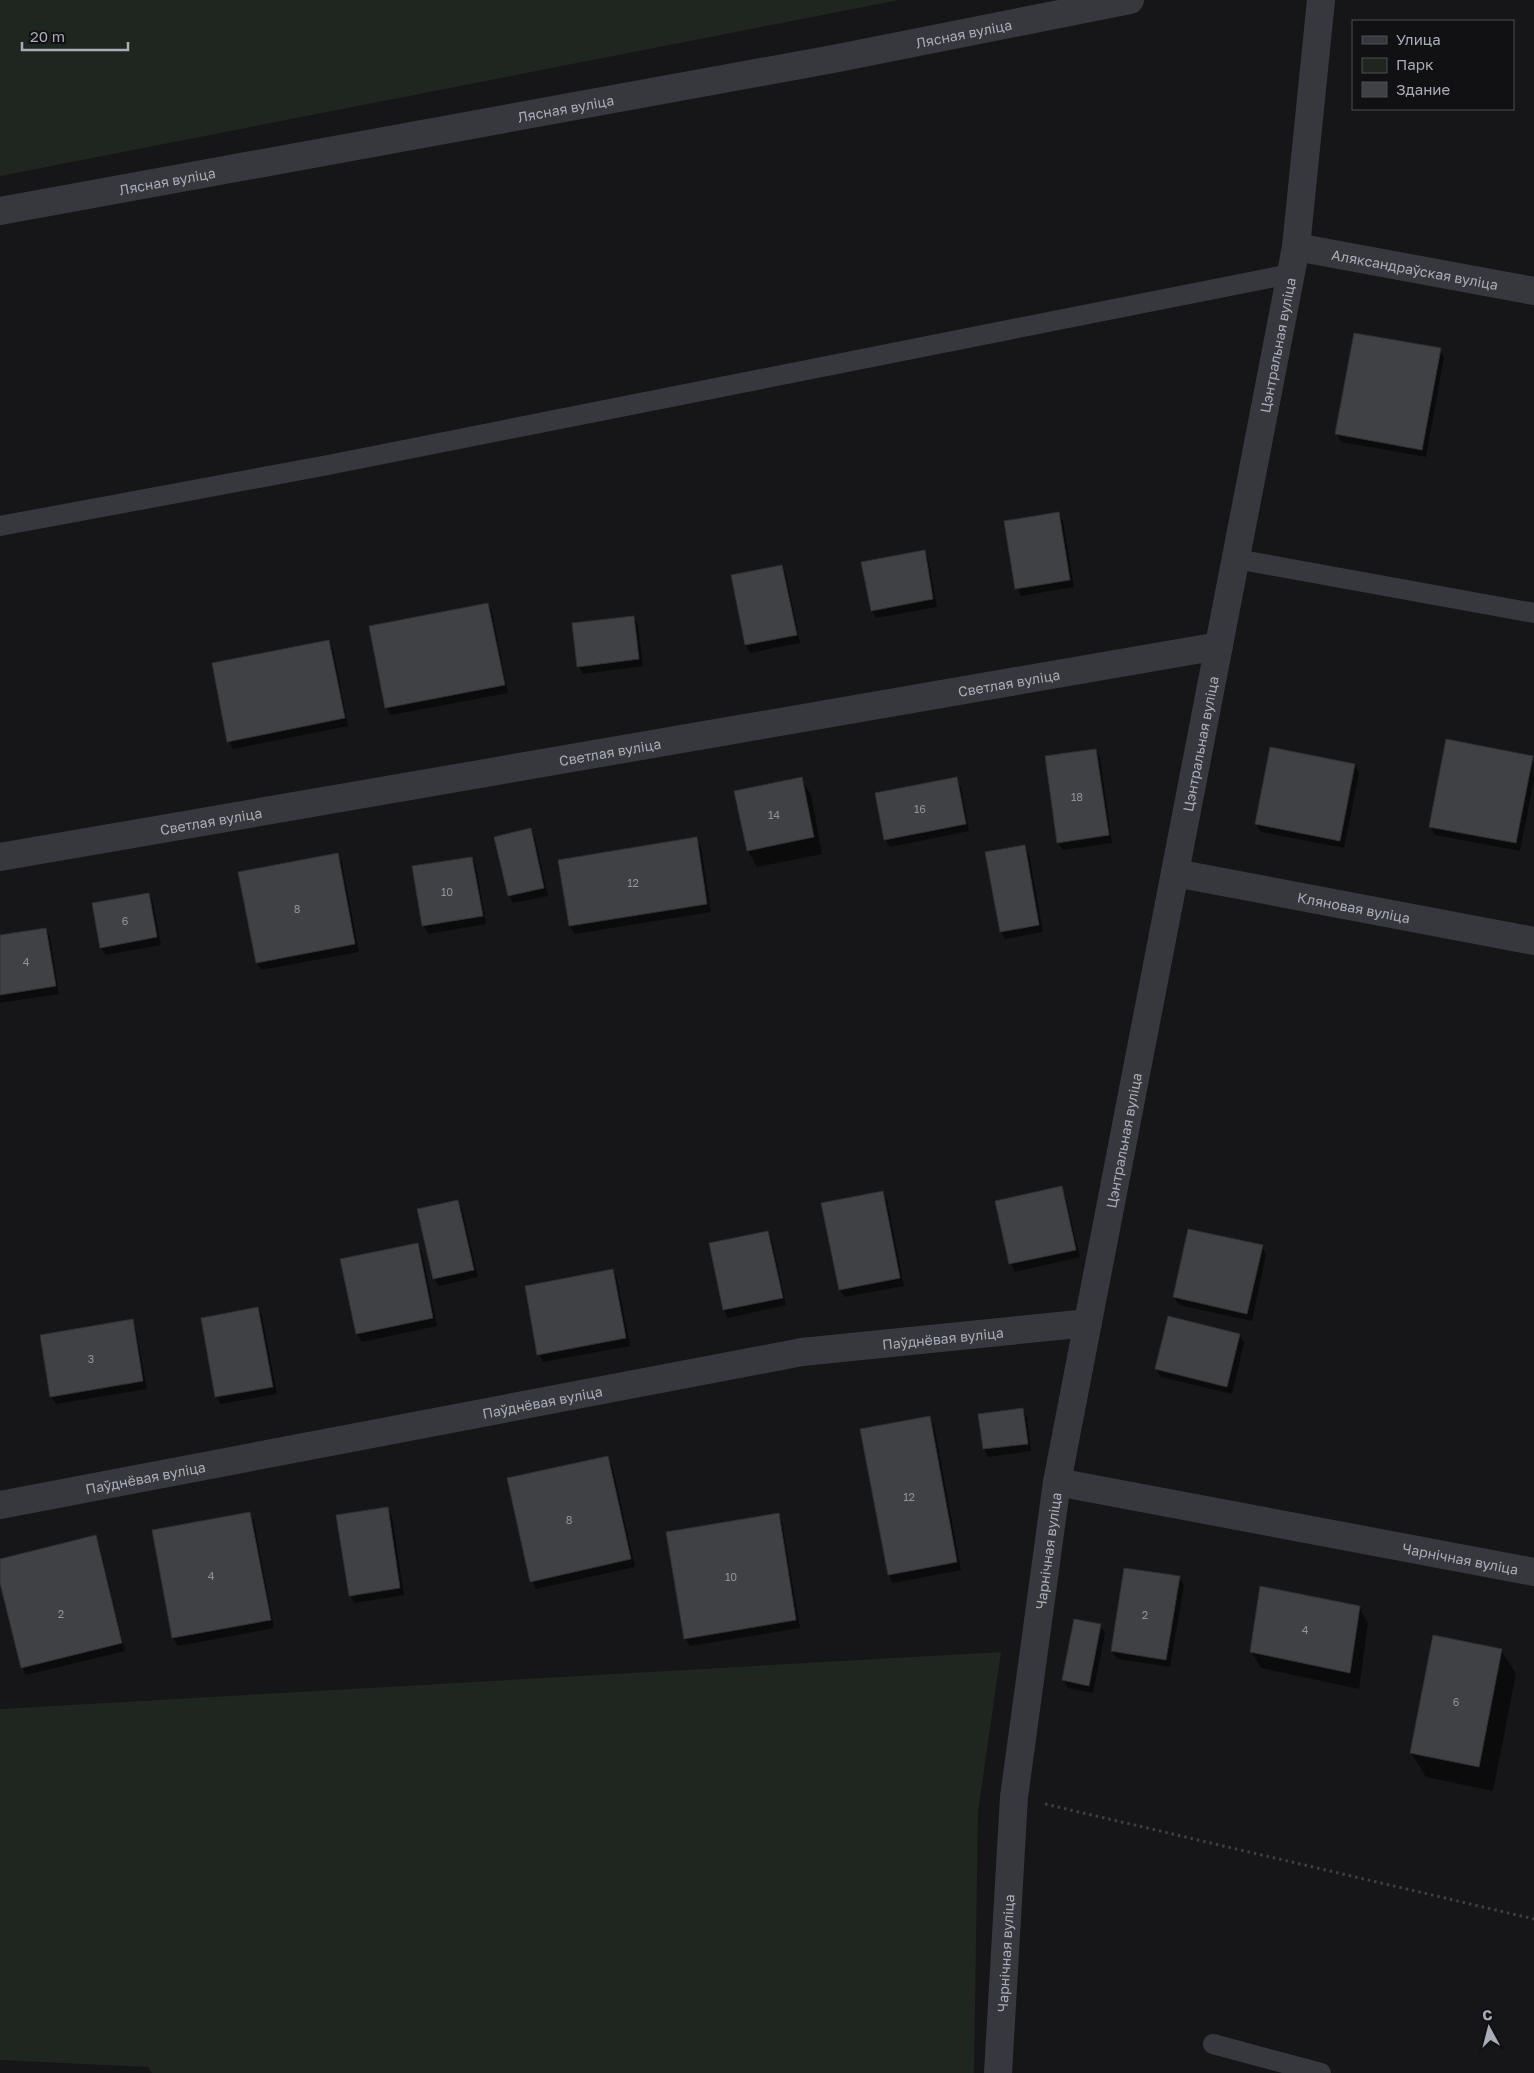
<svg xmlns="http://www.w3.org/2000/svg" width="1534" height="2073" viewBox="0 0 1534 2073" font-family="'Golos Text',sans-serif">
<rect width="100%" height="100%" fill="#161618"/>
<!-- green -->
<path fill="#1e261f" d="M 0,0 L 899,0 L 0,176 Z
M 1001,1652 L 978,1812 L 974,2073 L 152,2073 L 148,2067 L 0,2060 L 0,1709 Z"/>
<!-- shadow -->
<path fill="#0007" d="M 1440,350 L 1444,357 L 1426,457 L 1341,442 L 1337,434 Z
M 1059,513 L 1063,521 L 1074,587 L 1021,596 L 1017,588 Z
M 924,552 L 928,559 L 937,607 L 876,618 L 872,610 Z
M 782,566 L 786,574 L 800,643 L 750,653 L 746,645 L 732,576 Z
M 488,604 L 492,612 L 508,693 L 391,715 L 386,708 Z
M 634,617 L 638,625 L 643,666 L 583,674 L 578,666 Z
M 329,641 L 333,649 L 348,726 L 233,749 L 229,741 Z
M 1096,750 L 1100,758 L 1112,843 L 1063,850 L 1058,843 Z
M 1532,757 L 1534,780 L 1520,851 L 1435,835 L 1431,827 Z
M 1355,765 L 1359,773 L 1344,848 L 1261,832 L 1256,824 Z
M 801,779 L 811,795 L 822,854 L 757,867 L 748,851 Z
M 956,779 L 961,787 L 969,831 L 890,847 L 885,839 Z
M 530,830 L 535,838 L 548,896 L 513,903 L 509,896 Z
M 696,839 L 701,847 L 711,912 L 575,934 L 570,926 Z
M 1024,846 L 1029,854 L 1043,932 L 1005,939 L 1001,932 Z
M 338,855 L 342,863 L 359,952 L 261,970 L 257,962 Z
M 472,858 L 476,866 L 486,924 L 428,934 L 424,926 L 414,867 Z
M 148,894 L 153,902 L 161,945 L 106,955 L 101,947 Z
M 46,929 L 50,937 L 59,994 L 0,1003 L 0,936 Z
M 1061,1188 L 1065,1195 L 1080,1257 L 1015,1272 L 1011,1264 L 996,1202 Z
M 882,1193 L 887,1200 L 904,1286 L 844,1297 L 840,1290 Z
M 457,1201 L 462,1209 L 478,1277 L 439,1286 L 434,1278 Z
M 768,1232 L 772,1240 L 786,1305 L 728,1318 L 724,1310 L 710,1244 Z
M 417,1244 L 422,1252 L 437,1326 L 362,1342 L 357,1334 L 342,1260 Z
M 1262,1246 L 1266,1254 L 1252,1321 L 1179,1305 L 1174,1297 Z
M 613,1271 L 617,1278 L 630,1346 L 543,1362 L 539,1354 Z
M 258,1308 L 262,1316 L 277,1394 L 221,1404 L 216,1396 Z
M 132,1321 L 136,1329 L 147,1389 L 56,1404 L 51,1396 Z
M 1240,1335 L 1244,1343 L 1232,1394 L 1161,1377 L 1156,1369 Z
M 1023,1410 L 1027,1417 L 1031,1451 L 988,1457 L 984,1449 Z
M 929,1418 L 934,1425 L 961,1570 L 893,1583 L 889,1575 Z
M 607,1457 L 612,1465 L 635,1567 L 536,1589 L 532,1581 Z
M 387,1509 L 392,1516 L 404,1595 L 355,1603 L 350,1595 Z
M 249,1513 L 254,1521 L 274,1628 L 178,1646 L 173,1638 L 153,1531 Z
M 778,1514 L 782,1522 L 800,1628 L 690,1646 L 685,1638 Z
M 95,1537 L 99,1544 L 125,1651 L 26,1675 L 22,1667 L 0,1578 L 0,1560 Z
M 1179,1578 L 1184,1585 L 1170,1667 L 1117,1659 L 1112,1651 Z
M 1359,1607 L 1368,1623 L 1359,1689 L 1261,1668 L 1251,1651 Z
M 1100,1626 L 1105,1633 L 1093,1693 L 1068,1688 L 1064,1680 Z
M 1501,1650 L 1516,1674 L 1493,1791 L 1426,1777 L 1411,1753 Z"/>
<!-- building -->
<path fill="#404145" stroke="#303034" d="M 1354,333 L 1441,348 L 1422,450 L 1335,434 Z
M 1059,512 L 1070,580 L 1015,589 L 1004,521 Z
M 925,550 L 933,599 L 871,611 L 861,562 Z
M 782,565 L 797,635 L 745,645 L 731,575 Z
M 488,603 L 505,685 L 385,708 L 369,626 Z
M 634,616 L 639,659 L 577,667 L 572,623 Z
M 329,640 L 345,718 L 227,742 L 212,663 Z
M 1446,739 L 1533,756 L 1516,843 L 1429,827 Z
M 1270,747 L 1355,764 L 1340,841 L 1255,824 Z
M 1096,749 L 1109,835 L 1057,843 L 1045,756 Z
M 802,777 L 814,837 L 747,851 L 734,791 Z
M 957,777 L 966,824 L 884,840 L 875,793 Z
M 531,828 L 544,888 L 508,896 L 494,837 Z
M 697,837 L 707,904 L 569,926 L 558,860 Z
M 1025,845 L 1039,925 L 1000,932 L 985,852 Z
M 338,853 L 355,944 L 256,963 L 238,872 Z
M 472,857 L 483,916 L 422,926 L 412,866 Z
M 149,893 L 157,937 L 100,948 L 92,903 Z
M 46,928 L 56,986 L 0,995 L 0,935 Z
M 1062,1186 L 1076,1250 L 1009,1264 L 995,1201 Z
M 883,1191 L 900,1278 L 839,1290 L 821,1203 Z
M 458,1200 L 474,1270 L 433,1279 L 417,1209 Z
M 1188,1229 L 1263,1245 L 1247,1314 L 1173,1297 Z
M 768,1231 L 783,1298 L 723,1310 L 709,1243 Z
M 418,1243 L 433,1318 L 356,1334 L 340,1259 Z
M 613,1269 L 626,1338 L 537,1355 L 525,1286 Z
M 258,1307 L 273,1387 L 215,1397 L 201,1318 Z
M 1168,1316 L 1240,1334 L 1227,1387 L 1155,1369 Z
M 133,1319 L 143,1381 L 50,1397 L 40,1335 Z
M 1023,1408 L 1028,1444 L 983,1449 L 978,1414 Z
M 930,1416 L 957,1562 L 888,1575 L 860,1429 Z
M 608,1456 L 631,1559 L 530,1582 L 507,1478 Z
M 388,1507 L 400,1588 L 349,1596 L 336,1515 Z
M 250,1512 L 271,1620 L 172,1638 L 152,1530 Z
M 779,1513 L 796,1620 L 684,1639 L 666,1532 Z
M 96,1535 L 122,1643 L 21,1668 L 0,1583 L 0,1559 Z
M 1124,1568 L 1180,1576 L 1166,1660 L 1111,1651 Z
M 1260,1586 L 1360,1606 L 1350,1673 L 1250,1652 Z
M 1074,1619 L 1101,1624 L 1089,1686 L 1062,1680 Z
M 1433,1635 L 1502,1649 L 1479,1767 L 1410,1753 Z"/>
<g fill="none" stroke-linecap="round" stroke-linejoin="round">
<!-- path -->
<path stroke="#3d3f44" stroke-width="3" stroke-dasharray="2.5 4" stroke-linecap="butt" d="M 1045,1804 L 1534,1919"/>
<!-- service -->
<path stroke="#37383d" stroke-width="20" d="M 0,526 L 328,465 L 1290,274
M 1236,559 L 1534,613
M 1213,2044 L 1321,2073"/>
<!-- minor -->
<g stroke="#37383d" stroke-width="28">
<path id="s1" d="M 0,211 L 833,59 L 1130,0"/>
<path id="s2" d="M 1296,247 L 1534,291"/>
<path id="s3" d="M 0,857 L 1219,646"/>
<path id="s4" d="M 1175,873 L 1534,941"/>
<path id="s5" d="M 1057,1482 L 1296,247 L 1321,0"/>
<path id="s6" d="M 0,1505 L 802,1352 L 1088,1323"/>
<path id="s7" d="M 998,2073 L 1014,1797 L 1057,1482 L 1534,1572"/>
</g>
</g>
<g text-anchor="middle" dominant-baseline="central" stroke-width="4" stroke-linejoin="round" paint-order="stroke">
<!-- number labels -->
<g font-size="11" fill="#8e929b">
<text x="1077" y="796">18</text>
<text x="920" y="808">16</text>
<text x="774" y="814">14</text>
<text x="633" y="882">12</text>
<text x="447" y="891">10</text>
<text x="297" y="908">8</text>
<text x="125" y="920">6</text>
<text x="26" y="961">4</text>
<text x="91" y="1358">3</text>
<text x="909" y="1496">12</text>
<text x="569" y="1519">8</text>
<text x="211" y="1575">4</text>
<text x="731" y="1576">10</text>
<text x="61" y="1613">2</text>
<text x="1145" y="1614">2</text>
<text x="1305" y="1629">4</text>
<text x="1456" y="1701">6</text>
</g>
<!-- street labels -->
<g font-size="14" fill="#a8adb8" stroke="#111113">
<text stroke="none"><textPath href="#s1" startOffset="980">Лясная вуліца</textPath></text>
<text stroke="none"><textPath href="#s1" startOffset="575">Лясная вуліца</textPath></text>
<text stroke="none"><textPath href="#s1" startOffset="170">Лясная вуліца</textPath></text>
<text stroke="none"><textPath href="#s2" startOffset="121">Аляксандраўская вуліца</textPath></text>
<text stroke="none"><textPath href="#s5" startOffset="1158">Цэнтральная вуліца</textPath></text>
<text stroke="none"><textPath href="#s3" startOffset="1024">Светлая вуліца</textPath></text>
<text stroke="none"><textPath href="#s5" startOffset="752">Цэнтральная вуліца</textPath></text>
<text stroke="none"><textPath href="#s3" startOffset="619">Светлая вуліца</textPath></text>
<text stroke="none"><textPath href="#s3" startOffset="214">Светлая вуліца</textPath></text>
<text stroke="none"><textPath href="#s4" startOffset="182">Кляновая вуліца</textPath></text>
<text stroke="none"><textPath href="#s5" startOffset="348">Цэнтральная вуліца</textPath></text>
<text stroke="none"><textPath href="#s6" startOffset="958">Паўднёвая вуліца</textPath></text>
<text stroke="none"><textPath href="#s6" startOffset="552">Паўднёвая вуліца</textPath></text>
<text stroke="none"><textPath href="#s6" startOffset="148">Паўднёвая вуліца</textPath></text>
<text stroke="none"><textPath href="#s7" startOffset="525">Чарнічная вуліца</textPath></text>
<text stroke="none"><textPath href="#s7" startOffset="1005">Чарнічная вуліца</textPath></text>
<text stroke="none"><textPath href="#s7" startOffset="120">Чарнічная вуліца</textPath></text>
</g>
</g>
<!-- legend -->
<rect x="1352" y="20" width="162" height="90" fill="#111113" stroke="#4d4f55"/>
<rect x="1362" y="36" width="25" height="8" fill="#37383d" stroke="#4d4f55"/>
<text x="1396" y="45" font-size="15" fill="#a8adb8">Улица</text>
<rect x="1362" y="58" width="25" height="15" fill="#1e261f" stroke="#4d4f55"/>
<text x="1396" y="70" font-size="15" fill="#a8adb8">Парк</text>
<rect x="1362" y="82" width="25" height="15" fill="#404145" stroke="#4d4f55"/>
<text x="1396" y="95" font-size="15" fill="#a8adb8">Здание</text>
<!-- north arrow -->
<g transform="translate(1489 2028) rotate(353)" stroke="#111113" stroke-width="4" paint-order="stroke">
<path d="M0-4L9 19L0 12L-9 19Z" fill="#a8adb8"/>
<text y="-8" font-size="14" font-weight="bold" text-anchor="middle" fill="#a8adb8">С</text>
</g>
<!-- scale -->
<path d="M22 42v8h106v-8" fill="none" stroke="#a8adb8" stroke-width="2.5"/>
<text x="30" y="42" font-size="15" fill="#a8adb8" stroke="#111113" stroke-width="4" paint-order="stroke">20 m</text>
</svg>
